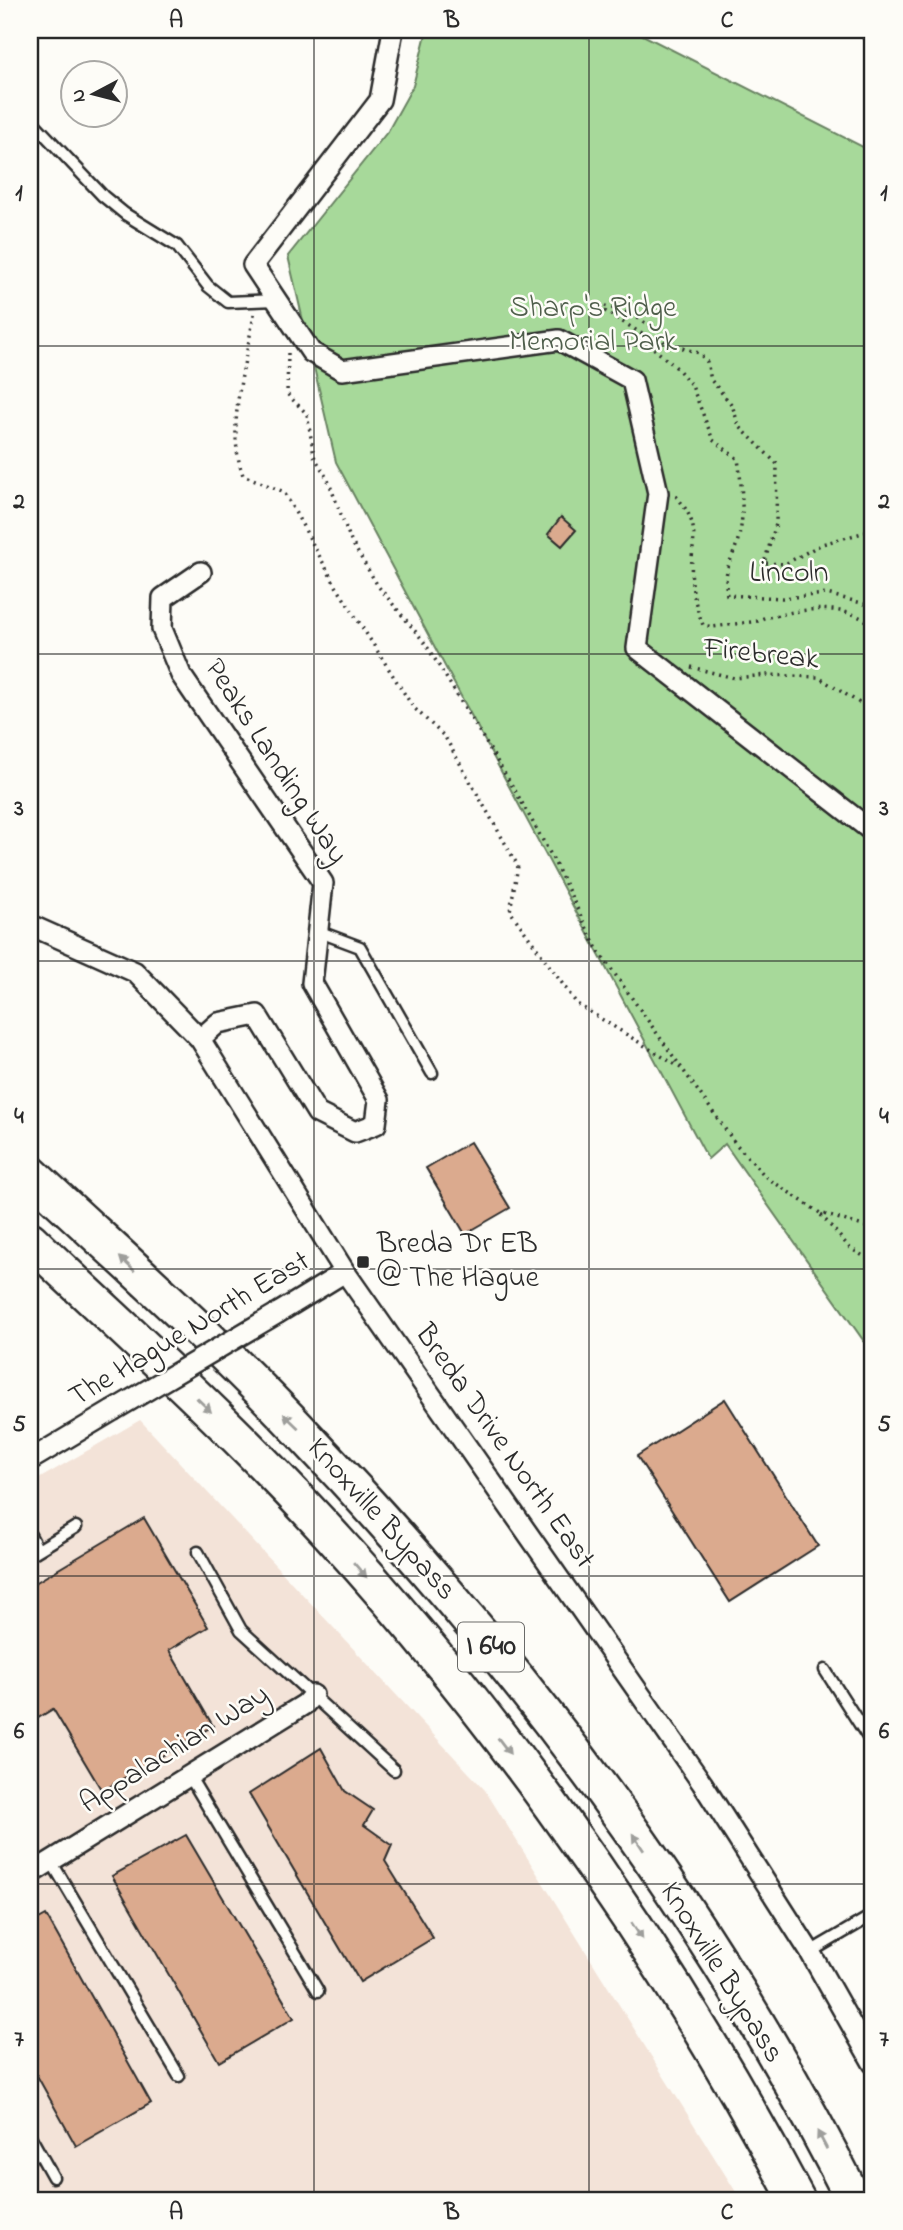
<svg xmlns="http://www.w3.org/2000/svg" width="903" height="2230" viewBox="0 0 903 2230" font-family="'Indie Flower',sans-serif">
<rect width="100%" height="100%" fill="#fdfcf7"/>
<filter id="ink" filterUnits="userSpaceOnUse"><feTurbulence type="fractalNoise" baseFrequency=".0143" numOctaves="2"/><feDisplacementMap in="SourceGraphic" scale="14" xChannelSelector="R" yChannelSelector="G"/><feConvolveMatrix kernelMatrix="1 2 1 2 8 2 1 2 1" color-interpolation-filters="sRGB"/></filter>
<g filter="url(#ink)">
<!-- built -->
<path fill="#f3e3d8" d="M 140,1420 L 485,1790 L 741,2200 L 30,2200 L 30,1484 Z"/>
<!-- green -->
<path fill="#a7d99a" stroke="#698262" stroke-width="2" d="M 427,30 L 633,30 L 873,152 L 873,1354 L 725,1144 L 708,1159 L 336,462 L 288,256 L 388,131 L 413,86 Z"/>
<!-- building -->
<path fill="#dbaa8e" stroke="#2b2b2b" stroke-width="2" d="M 561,517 L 576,530 L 562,546 L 548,534 Z
M 470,1142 L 510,1208 L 465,1234 L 426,1168 Z
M 725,1399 L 818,1546 L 730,1602 L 637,1456 Z
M 144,1518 L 208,1627 L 169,1650 L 213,1726 L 102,1791 L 53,1709 L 30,1723 L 30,1586 Z
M 321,1748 L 345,1791 L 373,1810 L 364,1825 L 392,1845 L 385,1861 L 433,1938 L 360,1982 L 249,1794 Z
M 186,1835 L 294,2018 L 219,2062 L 112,1876 Z
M 46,1915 L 151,2103 L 76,2146 L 30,2063 L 30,1924 Z"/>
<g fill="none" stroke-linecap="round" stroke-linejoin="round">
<defs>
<path id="service" d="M 30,119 L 103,196 L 125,214 L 177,246 L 208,286 L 228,302 L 276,300
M 320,932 L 360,947 L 432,1073
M 30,1535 L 38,1550
M 198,1552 L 241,1630 L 394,1770
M 30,1555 L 76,1527
M 825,1670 L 873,1745
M 190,1777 L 318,1991
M 51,1861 L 179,2076
M 810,1952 L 873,1915
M 30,2136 L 53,2177"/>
<path id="minor" d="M 393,30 L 380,100 L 253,265 L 311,352 L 342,370 L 559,340 L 632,380 L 658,493 L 637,648 L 873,832
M 870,30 L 873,31
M 30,925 L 135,972 L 200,1039 L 345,1272 L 702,1783 L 810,1952 L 873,2063
M 200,1039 L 218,1023 L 257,1015 L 317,1113 L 355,1132 L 376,1124 L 379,1100 L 312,983 L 323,883 L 181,675 L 162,629 L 163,598 L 201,572
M 278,1313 L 345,1272
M 30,1460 L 112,1411
M 30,1874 L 305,1704 L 313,1695"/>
<path id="motorway" d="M 30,1173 C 122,1259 218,1343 304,1435 C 520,1662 713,1919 854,2200
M 30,1240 C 103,1310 179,1378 250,1450 C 464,1665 656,1932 797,2200"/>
</defs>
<!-- service casing -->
<use href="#service" stroke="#2b2b2b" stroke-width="15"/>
<!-- minor casing -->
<use href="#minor" stroke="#2b2b2b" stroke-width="24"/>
<!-- motorway casing -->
<use href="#motorway" stroke="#2b2b2b" stroke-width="40"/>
<!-- path -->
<path stroke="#2b2b2b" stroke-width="3.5" stroke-dasharray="2 5" stroke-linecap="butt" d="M 254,314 C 246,363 225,427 243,475 L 284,492 L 336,586 L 413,707 L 445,737 L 518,866 L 510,911 L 577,1004 L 684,1070
M 288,353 L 287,394 L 307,414 L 314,456 L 328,480 L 351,541 L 378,586 L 425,643 L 516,792 L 551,855 L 597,949 L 735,1143 L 766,1177 L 820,1213 L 873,1229
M 676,496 C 706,531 688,544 692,583 C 693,597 698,612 703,625 L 713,627 L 758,621 C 765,616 771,617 779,615 C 807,608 849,604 873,626
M 873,530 L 822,544 L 785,564 L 764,563 L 776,524 L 777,464 L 739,426 L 732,405 L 711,380 L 707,362 L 699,353 L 665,343 L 652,327 L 631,314 L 602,305 L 600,308 L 647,337 L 652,347 L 678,369 L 692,386 L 713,440 L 738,459 C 741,479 745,516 739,536 C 732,564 723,564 727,595 L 782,598 L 827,594 L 873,606
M 691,667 L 734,678 L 767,675 L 818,677 L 866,707 L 873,724
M 821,1215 L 850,1248 L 873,1262"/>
<!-- service -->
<use href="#service" stroke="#fdfcf7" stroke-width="10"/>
<!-- minor -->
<use href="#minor" stroke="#fdfcf7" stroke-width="19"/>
<!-- motorway -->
<use href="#motorway" stroke="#fdfcf7" stroke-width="35"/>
<defs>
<path id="minor-bridge" d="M 112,1411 L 278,1313"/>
</defs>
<!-- minor-bridge casing -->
<use href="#minor-bridge" stroke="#2b2b2b" stroke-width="24" stroke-linecap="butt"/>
<!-- minor-bridge -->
<use href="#minor-bridge" stroke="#fdfcf7" stroke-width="19"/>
</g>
<!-- one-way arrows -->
<defs><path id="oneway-solid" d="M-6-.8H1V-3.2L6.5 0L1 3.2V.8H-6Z" transform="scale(1.75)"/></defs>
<g fill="#9e9e9b">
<use href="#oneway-solid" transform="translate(127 1264) rotate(-137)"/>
<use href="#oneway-solid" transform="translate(204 1405) rotate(44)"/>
<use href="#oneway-solid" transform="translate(291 1421) rotate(-136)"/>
<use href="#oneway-solid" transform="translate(360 1570) rotate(49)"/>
<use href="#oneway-solid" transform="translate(504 1746) rotate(53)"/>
<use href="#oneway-solid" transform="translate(638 1842) rotate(-124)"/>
<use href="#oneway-solid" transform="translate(637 1931) rotate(56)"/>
<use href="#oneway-solid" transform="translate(822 2140) rotate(-118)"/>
</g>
</g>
<!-- grid -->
<path fill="none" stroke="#2b2b2b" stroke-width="2" stroke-opacity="0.55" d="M 314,30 L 314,2200M 589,30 L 589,2200M 30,346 L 873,346M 30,654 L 873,654M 30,961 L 873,961M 30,1269 L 873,1269M 30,1576 L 873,1576M 30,1884 L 873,1884"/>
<!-- markers -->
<rect fill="#2b2b2b" stroke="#fdfcf7" stroke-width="2.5" x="356" y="1255" width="14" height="14" rx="3.5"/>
<g text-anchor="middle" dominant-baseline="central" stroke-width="5" stroke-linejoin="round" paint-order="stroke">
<!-- shield labels -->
<rect fill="#fdfcf7" stroke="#6a6a68" stroke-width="2" x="458" y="1622.5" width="66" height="49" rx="5"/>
<g font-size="28" font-weight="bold" fill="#2b2b2b">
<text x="491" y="1647">I 640</text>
</g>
<!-- park labels -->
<g font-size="30" fill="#505f4c" stroke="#fdfcf7">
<text x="593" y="309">Sharp's Ridge<tspan x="593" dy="34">Memorial Park</tspan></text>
</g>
<!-- street labels -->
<g font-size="30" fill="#2b2b2b" stroke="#fdfcf7">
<text x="789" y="574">Lincoln</text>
<text transform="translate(761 655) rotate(6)">Firebreak</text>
<text transform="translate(275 762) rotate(57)">Peaks Landing Way</text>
<text transform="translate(190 1330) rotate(-31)">The Hague North East</text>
<text transform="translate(504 1447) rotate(55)">Breda Drive North East</text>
<text transform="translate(381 1520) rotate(48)">Knoxville Bypass</text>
<text transform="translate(175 1750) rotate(-32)">Appalachian Way</text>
<text transform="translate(721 1973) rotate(58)">Knoxville Bypass</text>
</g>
<!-- poi labels -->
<g font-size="30" fill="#2b2b2b" stroke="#fdfcf7" text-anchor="start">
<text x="377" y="1245">Breda Dr EB<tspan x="377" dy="34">@ The Hague</tspan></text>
</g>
</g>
<!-- margin -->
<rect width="903" height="2230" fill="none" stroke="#fdfcf7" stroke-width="77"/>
<!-- north arrow -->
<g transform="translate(94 94) rotate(263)"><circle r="33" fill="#fdfcf7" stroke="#a9a8a5" stroke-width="2"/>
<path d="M0-5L12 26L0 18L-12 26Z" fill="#2b2b2b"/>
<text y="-10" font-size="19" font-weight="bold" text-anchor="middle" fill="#2b2b2b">N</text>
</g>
<rect x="38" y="38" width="826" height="2154" fill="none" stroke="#2b2b2b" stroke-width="2.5"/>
<g font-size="23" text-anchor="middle" font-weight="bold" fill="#2b2b2b">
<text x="176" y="27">A</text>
<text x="452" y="27">B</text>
<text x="727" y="27">C</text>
<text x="19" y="200">1</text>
<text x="884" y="200">1</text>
<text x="19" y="508">2</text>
<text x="884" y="508">2</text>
<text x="19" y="815">3</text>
<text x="884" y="815">3</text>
<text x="19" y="1123">4</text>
<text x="884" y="1123">4</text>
<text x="19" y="1431">5</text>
<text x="884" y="1431">5</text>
<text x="19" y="1738">6</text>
<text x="884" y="1738">6</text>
<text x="19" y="2046">7</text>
<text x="884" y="2046">7</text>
<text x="176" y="2219">A</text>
<text x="452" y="2219">B</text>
<text x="727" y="2219">C</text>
</g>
</svg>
